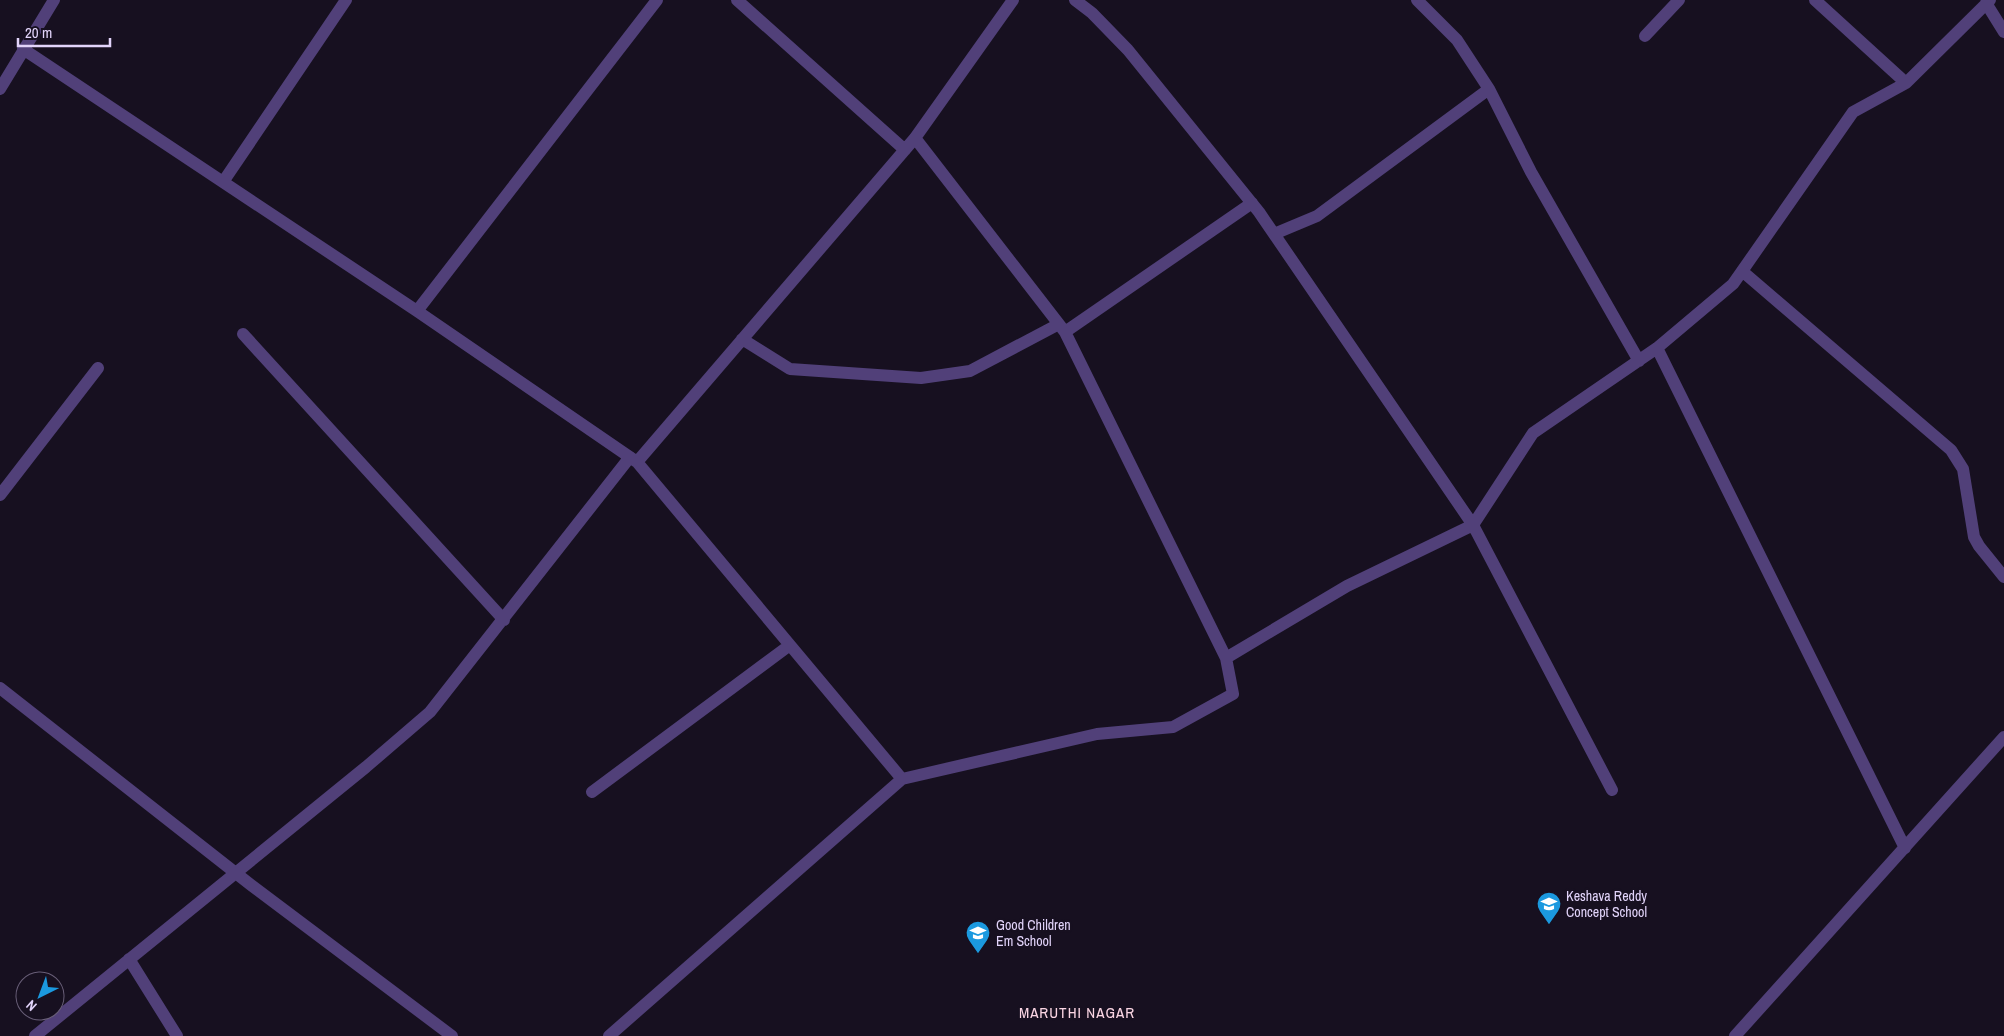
<svg xmlns="http://www.w3.org/2000/svg" width="2004" height="1036" viewBox="0 0 2004 1036" font-family="'Archivo Narrow',sans-serif">
<rect width="100%" height="100%" fill="#171020"/>
<g fill="none" stroke-linecap="round" stroke-linejoin="round">
<!-- minor -->
<path stroke="#514079" stroke-width="12" d="M 737,0 L 905,150
M 1075,0 L 1092,13 L 1128,50 L 1259,212 L 1473,525 L 1612,790
M 1417,0 L 1457,40 L 1489,89 L 1531,172 L 1639,361
M 1815,0 L 1906,83
M 1986,3 L 2004,32
M 1645,36 L 1679,0
M 23,49 L 417,311 L 637,462 L 902,779
M 0,89 L 54,0
M 915,138 L 1065,332 L 1252,203
M 223,182 L 346,0
M 1274,234 L 1317,216 L 1489,89
M 1742,271 L 1951,450 L 1963,469 L 1974,537 L 1979,546 L 2004,577
M 417,311 L 657,0
M 1065,332 L 1226,658
M 243,334 L 504,620
M 742,339 L 790,369 L 921,378 L 970,371 L 1059,324
M 1657,348 L 1905,848
M 637,462 L 915,138 L 1013,0
M 0,495 L 98,368
M 0,688 L 251,885 L 452,1036
M 592,792 L 790,645
M 129,959 L 177,1036
M 35,1036 L 366,767 L 430,712 L 630,457
M 609,1036 L 902,779 L 1097,734 L 1173,727 L 1233,694 L 1226,658 L 1347,586 L 1473,525 L 1533,433 L 1657,348 L 1733,284 L 1853,112 L 1906,83 L 1990,0
M 1735,1036 L 2004,737"/>
</g>
<!-- icons -->
<defs>
<symbol id="school-pin" viewBox="-11 -11 22 30"><path d="M0 17L-7.5 6A9.5 9.5 0 1 1 7.5 6Z" fill="#1b99df" stroke="#171020"/><path d="M0-5L7-2L0 1L-7-2ZM-4 1L0 2.5L4 1V4Q0 6-4 4Z" fill="#fff"/></symbol>
</defs>
<g fill-rule="evenodd">
<use href="#school-pin" x="1535" y="890" width="28" height="38"/>
<use href="#school-pin" x="964" y="919" width="28" height="38"/>
</g>
<g text-anchor="middle" dominant-baseline="central" stroke-width="4.5" stroke-linejoin="round" paint-order="stroke">
<!-- poi labels -->
<g font-size="14" fill="#e2d4fa" stroke="#171020" text-anchor="start">
<text x="1566" y="896">Keshava Reddy<tspan x="1566" dy="16">Concept School</tspan></text>
<text x="996" y="925">Good Children<tspan x="996" dy="16">Em School</tspan></text>
</g>
<!-- neighbourhood labels -->
<g font-size="15" letter-spacing="1" fill="#fad5e3" stroke="#171020">
<text x="1077" y="1012">MARUTHI NAGAR</text>
</g>
</g>
<!-- north arrow -->
<g transform="translate(40 996) rotate(222)"><circle r="24" fill="#171020" stroke="#685e77"/>
<path d="M0-4L9 19L0 12L-9 19Z" fill="#1b99df"/>
<text y="-8" font-size="14" font-weight="bold" text-anchor="middle" fill="#e2d4fa">N</text>
</g>
<!-- scale -->
<path d="M18 38v8h92v-8" fill="none" stroke="#e2d4fa" stroke-width="2.5"/>
<text x="25" y="38" font-size="15" fill="#e2d4fa" stroke="#171020" stroke-width="4" paint-order="stroke">20 m</text>
</svg>
